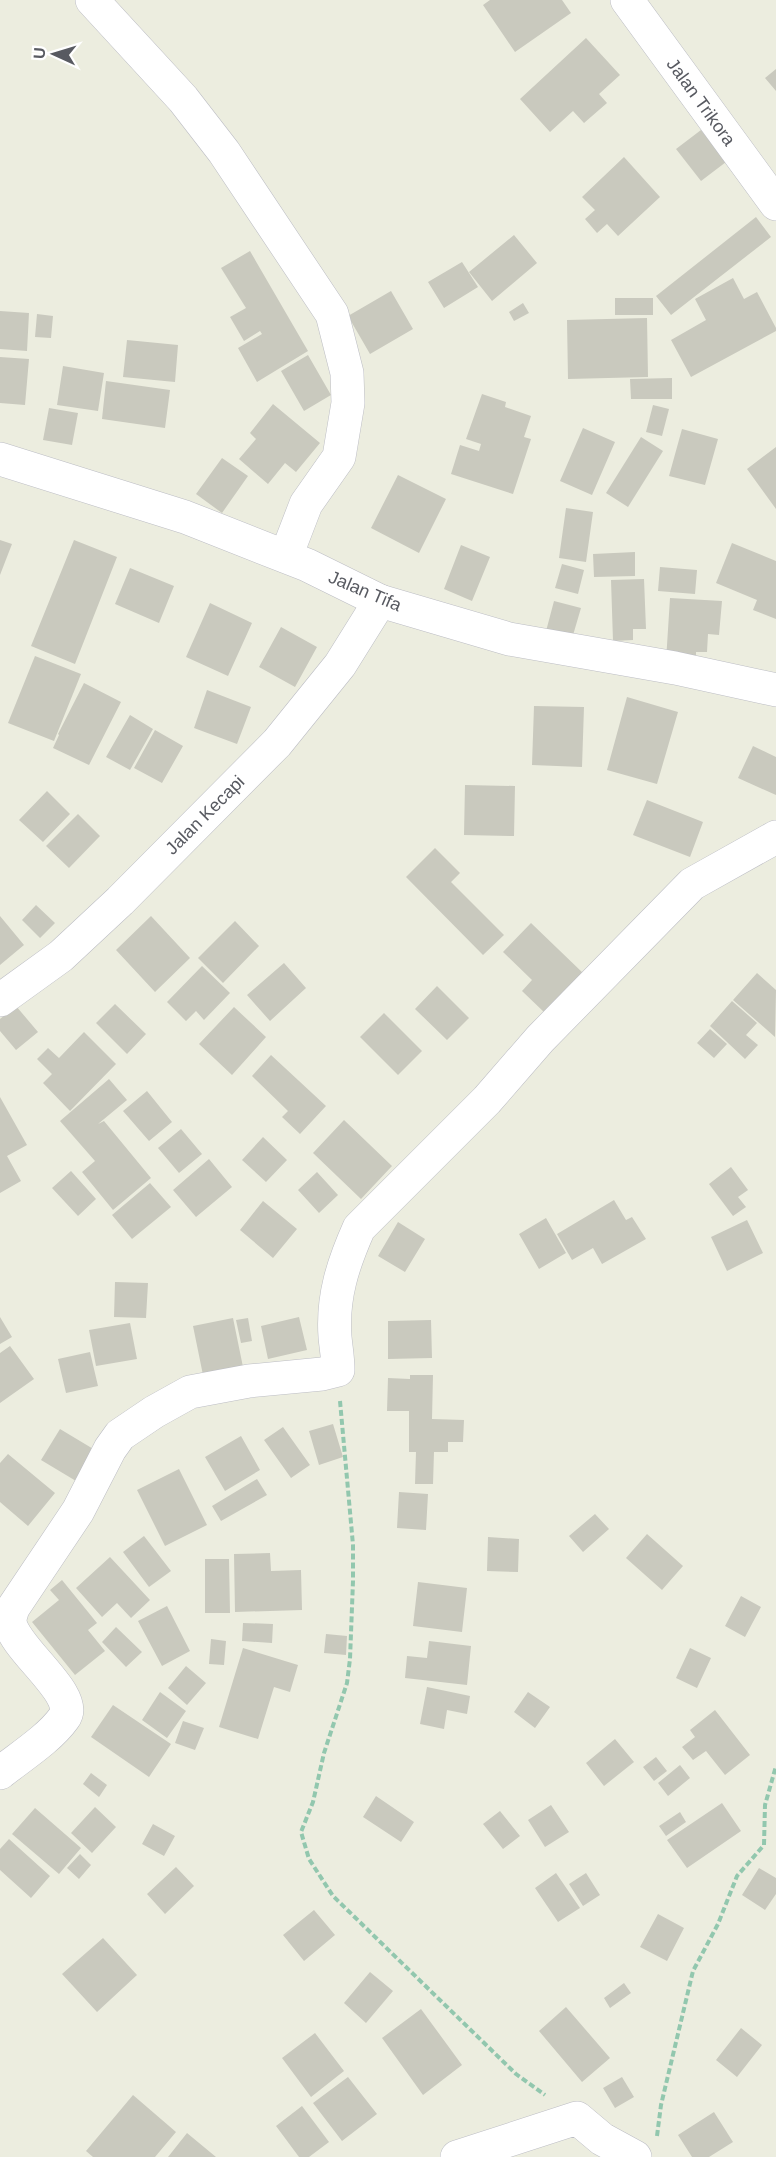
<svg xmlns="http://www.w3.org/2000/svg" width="776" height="2157" viewBox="0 0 776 2157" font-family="Arial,sans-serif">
<rect width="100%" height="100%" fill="#eceddf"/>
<!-- building -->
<path fill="#c9c9be" d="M 490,0 L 562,0 L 571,13 L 515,52 L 483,5 Z
M 586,38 L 620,75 L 599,94 L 607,103 L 584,123 L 573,111 L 550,132 L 520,99 Z
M 776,69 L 776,91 L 765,78 Z
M 701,130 L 726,162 L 701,181 L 676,149 Z
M 624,157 L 660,197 L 618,236 L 607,224 L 597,233 L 585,219 L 595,210 L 582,197 Z
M 756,217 L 771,237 L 671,315 L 656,296 Z
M 514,235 L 537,263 L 492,301 L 469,272 Z
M 250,251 L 308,351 L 257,382 L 238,348 L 262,334 L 260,331 L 244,341 L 230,317 L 246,308 L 221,268 Z
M 462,262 L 478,287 L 444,308 L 428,282 Z
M 733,278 L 744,299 L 757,292 L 776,328 L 776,331 L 691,377 L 671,340 L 706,320 L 695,299 Z
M 391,291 L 413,329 L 370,354 L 348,316 Z
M 615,298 L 653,298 L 653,315 L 615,315 Z
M 523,303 L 529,313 L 514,321 L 509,312 Z
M 0,311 L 29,313 L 27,351 L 0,349 Z
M 37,314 L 53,316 L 51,338 L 35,337 Z
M 647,318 L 648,377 L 568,379 L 567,320 Z
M 127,340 L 178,345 L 175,382 L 123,377 Z
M 308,355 L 331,395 L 304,411 L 281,371 Z
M 0,357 L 29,359 L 25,405 L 0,403 Z
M 63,366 L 104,373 L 98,411 L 57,405 Z
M 672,378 L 672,399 L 631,399 L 630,379 Z
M 106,381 L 170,390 L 165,428 L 102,419 Z
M 482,394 L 506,402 L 505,407 L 531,416 L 524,437 L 531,439 L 513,494 L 451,474 L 460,445 L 479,451 L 481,444 L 466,439 Z
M 273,404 L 320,443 L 296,472 L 285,463 L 268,484 L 239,459 L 256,439 L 250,433 Z
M 653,405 L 669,409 L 662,436 L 646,432 Z
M 49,408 L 78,413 L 72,445 L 43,440 Z
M 583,428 L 615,442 L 592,495 L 560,481 Z
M 682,429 L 718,439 L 705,485 L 669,476 Z
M 641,437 L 663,451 L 628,507 L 606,493 Z
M 776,447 L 776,509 L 747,469 Z
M 222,458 L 248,476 L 222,513 L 196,494 Z
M 398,475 L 446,499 L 419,553 L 371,528 Z
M 566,508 L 593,512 L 586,562 L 559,558 Z
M 0,540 L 12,544 L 0,575 Z
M 74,540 L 117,557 L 75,664 L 31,646 Z
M 732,543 L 776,561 L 776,619 L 753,610 L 757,600 L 716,583 Z
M 461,545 L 490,557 L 472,601 L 444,589 Z
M 635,552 L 635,576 L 594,577 L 593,554 Z
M 562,564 L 584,570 L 578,594 L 555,588 Z
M 660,567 L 697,570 L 695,594 L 658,591 Z
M 130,568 L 174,586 L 159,623 L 115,604 Z
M 644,579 L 646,629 L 633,629 L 633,640 L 613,641 L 611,580 Z
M 670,598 L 722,601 L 719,635 L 708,634 L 707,652 L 696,652 L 696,662 L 666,661 Z
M 554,601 L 581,608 L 571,642 L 545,635 Z
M 210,603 L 252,623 L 228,676 L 186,657 Z
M 281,627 L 317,647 L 295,687 L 259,667 Z
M 35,656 L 81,674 L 54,741 L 8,723 Z
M 84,683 L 121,702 L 89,765 L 53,748 L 59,735 L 58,734 Z
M 207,690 L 251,707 L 237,744 L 194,728 Z
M 627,697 L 678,712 L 657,784 L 607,770 Z
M 534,706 L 584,707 L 582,767 L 532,765 Z
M 130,715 L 153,729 L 130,770 L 106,757 Z
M 155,730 L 183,746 L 162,783 L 134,768 Z
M 753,746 L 776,757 L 776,795 L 738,778 Z
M 465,785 L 515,786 L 514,836 L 464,835 Z
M 47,791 L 70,814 L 43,842 L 19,820 Z
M 647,800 L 703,822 L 690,857 L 633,835 Z
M 78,814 L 100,836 L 69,868 L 46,846 Z
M 435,848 L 460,873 L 451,882 L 504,935 L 483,955 L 406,877 Z
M 36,905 L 55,923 L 40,938 L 22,920 Z
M 0,916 L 24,945 L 0,965 Z
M 151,916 L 190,958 L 155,992 L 116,950 Z
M 235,921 L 259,946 L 223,983 L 198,958 Z
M 531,923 L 584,974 L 546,1014 L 522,991 L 532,980 L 503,952 Z
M 284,963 L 306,988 L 270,1021 L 247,995 Z
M 202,966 L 230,993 L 204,1020 L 196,1011 L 186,1021 L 167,1002 Z
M 757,973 L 776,990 L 775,1037 L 733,1000 Z
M 437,986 L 469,1018 L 447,1040 L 415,1009 Z
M 732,1001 L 757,1023 L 746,1035 L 758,1045 L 745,1059 L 710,1026 Z
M 115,1004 L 146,1034 L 127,1054 L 96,1023 Z
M 16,1006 L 38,1032 L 16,1050 L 0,1031 L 0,1019 Z
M 234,1007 L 266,1037 L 232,1075 L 199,1044 Z
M 384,1013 L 422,1051 L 398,1075 L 360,1037 Z
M 710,1029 L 727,1044 L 714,1058 L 697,1043 Z
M 84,1032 L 116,1064 L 70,1111 L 43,1083 L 52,1074 L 37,1059 L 48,1048 L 59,1058 Z
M 271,1055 L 326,1106 L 300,1134 L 282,1117 L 288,1111 L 252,1076 Z
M 109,1079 L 127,1100 L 98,1124 L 104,1121 L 151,1178 L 113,1210 L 82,1172 L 95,1161 L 60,1121 Z
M 147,1091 L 172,1122 L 149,1141 L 123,1111 Z
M 0,1097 L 27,1145 L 7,1156 L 21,1181 L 0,1193 Z
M 344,1120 L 392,1166 L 361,1199 L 313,1153 Z
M 181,1129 L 202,1154 L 179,1173 L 158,1148 Z
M 263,1137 L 287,1160 L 266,1182 L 242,1160 Z
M 209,1159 L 232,1187 L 196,1217 L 173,1190 Z
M 731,1167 L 748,1190 L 738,1197 L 746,1207 L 733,1216 L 709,1184 Z
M 71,1171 L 96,1199 L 78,1216 L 52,1188 Z
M 317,1172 L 338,1195 L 319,1213 L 298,1190 Z
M 150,1183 L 171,1207 L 132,1239 L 112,1215 Z
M 614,1200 L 626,1220 L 632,1217 L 646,1239 L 602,1264 L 593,1248 L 572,1260 L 557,1234 Z
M 263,1201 L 297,1229 L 273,1258 L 240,1230 Z
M 546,1218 L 566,1253 L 539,1269 L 519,1234 Z
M 747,1220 L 763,1253 L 727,1271 L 711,1237 Z
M 398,1222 L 425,1239 L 405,1272 L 378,1256 Z
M 115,1282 L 148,1283 L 146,1318 L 114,1317 Z
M 0,1317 L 12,1337 L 0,1344 Z
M 299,1317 L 307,1350 L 268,1359 L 261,1326 Z
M 233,1318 L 243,1367 L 203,1375 L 193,1326 Z
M 248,1318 L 252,1341 L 241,1343 L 236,1320 Z
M 431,1320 L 432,1358 L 388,1359 L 388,1321 Z
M 130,1323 L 137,1359 L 96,1366 L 89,1330 Z
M 10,1346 L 34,1379 L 0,1403 L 0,1353 Z
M 90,1352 L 98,1386 L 66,1393 L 58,1359 Z
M 410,1375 L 433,1375 L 432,1419 L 464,1420 L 463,1442 L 448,1442 L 448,1452 L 434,1452 L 433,1484 L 415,1484 L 416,1452 L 409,1452 L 409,1411 L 387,1411 L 388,1378 L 410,1379 Z
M 333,1424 L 343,1457 L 319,1465 L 309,1431 Z
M 283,1427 L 310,1465 L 291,1478 L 264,1440 Z
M 60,1429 L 100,1453 L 81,1484 L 41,1460 Z
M 241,1436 L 260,1470 L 225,1491 L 205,1457 Z
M 8,1454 L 55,1493 L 28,1526 L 0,1502 L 0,1463 Z
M 179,1469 L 207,1525 L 165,1546 L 137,1490 Z
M 257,1479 L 267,1495 L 221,1521 L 212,1506 Z
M 399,1492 L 428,1494 L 426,1530 L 397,1528 Z
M 595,1514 L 609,1529 L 583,1552 L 569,1536 Z
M 647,1534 L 683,1566 L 662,1590 L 626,1558 Z
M 144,1536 L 171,1571 L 149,1587 L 123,1552 Z
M 488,1537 L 519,1539 L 518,1572 L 487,1571 Z
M 270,1553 L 271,1571 L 301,1570 L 302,1610 L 235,1612 L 234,1554 Z
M 110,1557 L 150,1600 L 131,1618 L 117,1603 L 102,1617 L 76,1588 Z
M 205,1559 L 229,1559 L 230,1613 L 205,1613 Z
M 62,1580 L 97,1623 L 88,1630 L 105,1651 L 75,1675 L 32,1622 L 59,1600 L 50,1590 Z
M 418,1582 L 467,1588 L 462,1632 L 413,1626 Z
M 741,1596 L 761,1607 L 745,1637 L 725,1626 Z
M 167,1606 L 190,1651 L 162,1666 L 138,1621 Z
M 243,1623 L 273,1624 L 272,1643 L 242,1641 Z
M 116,1627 L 142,1652 L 126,1667 L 102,1642 Z
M 326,1634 L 347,1636 L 346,1655 L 324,1653 Z
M 211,1639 L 226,1641 L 224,1665 L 209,1664 Z
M 429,1641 L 471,1646 L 467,1685 L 405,1678 L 407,1656 L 427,1658 Z
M 243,1648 L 298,1665 L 290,1692 L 274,1687 L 258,1739 L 219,1727 Z
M 690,1648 L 711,1658 L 697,1688 L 676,1678 Z
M 186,1666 L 206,1683 L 187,1705 L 168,1688 Z
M 427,1687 L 470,1696 L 467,1714 L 447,1710 L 444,1729 L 420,1724 Z
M 160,1692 L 186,1711 L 167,1738 L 142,1720 Z
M 528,1692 L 550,1707 L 535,1728 L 514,1712 Z
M 113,1705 L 171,1744 L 149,1777 L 91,1737 Z
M 715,1710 L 750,1755 L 725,1775 L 706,1751 L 693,1760 L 682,1747 L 695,1737 L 690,1730 Z
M 183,1721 L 204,1728 L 195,1750 L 175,1743 Z
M 615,1739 L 634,1762 L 604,1786 L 586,1763 Z
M 656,1757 L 667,1771 L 654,1781 L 643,1767 Z
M 680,1765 L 690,1778 L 668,1796 L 658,1783 Z
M 91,1773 L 107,1785 L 99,1797 L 83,1784 Z
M 376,1796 L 414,1822 L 401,1842 L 363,1817 Z
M 722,1803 L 741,1831 L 687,1868 L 667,1840 Z
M 551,1805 L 569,1832 L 545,1847 L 528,1820 Z
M 95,1807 L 116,1827 L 92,1853 L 71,1833 Z
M 35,1808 L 81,1848 L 59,1874 L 12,1834 Z
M 500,1811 L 520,1836 L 503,1849 L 483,1824 Z
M 680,1812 L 686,1822 L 666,1836 L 659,1826 Z
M 153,1824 L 175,1836 L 164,1856 L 142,1844 Z
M 9,1839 L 50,1876 L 31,1898 L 0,1870 L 0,1849 Z
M 80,1854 L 91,1865 L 79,1879 L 67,1868 Z
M 176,1867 L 194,1886 L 165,1914 L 147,1894 Z
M 759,1868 L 776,1878 L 776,1894 L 765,1910 L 742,1895 Z
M 556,1873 L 580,1908 L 558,1922 L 535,1888 Z
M 586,1873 L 600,1895 L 583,1906 L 569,1884 Z
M 314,1910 L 335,1935 L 304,1961 L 283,1935 Z
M 658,1914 L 684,1928 L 667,1961 L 640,1947 Z
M 103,1938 L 137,1975 L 97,2012 L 62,1974 Z
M 370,1972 L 393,1991 L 366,2023 L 344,2003 Z
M 624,1983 L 631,1993 L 610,2008 L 604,1998 Z
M 566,2007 L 610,2058 L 582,2082 L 539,2031 Z
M 421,2009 L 462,2065 L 423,2095 L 382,2038 Z
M 741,2028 L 762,2045 L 737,2077 L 716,2060 Z
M 315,2033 L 344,2071 L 311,2097 L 282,2058 Z
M 348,2077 L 377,2114 L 342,2141 L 313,2103 Z
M 622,2077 L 634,2097 L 615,2108 L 603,2088 Z
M 133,2095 L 176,2132 L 155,2157 L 93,2157 L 86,2151 Z
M 302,2106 L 329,2142 L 309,2157 L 299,2157 L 276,2126 Z
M 714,2112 L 733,2142 L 709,2157 L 692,2157 L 678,2135 Z
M 187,2133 L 216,2157 L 168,2157 Z"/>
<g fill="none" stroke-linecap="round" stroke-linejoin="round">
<defs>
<path id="minor" d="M 92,0 L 183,99 L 224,152 L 332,314 L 347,373 L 348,403 L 339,457 L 306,504 L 286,556
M 627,0 L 776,204
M 0,1000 L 61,956 L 120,901 L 277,743 L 340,665 L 380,601
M 0,1773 C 20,1757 49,1739 64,1718 C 81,1695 12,1648 10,1621 C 10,1616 12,1612 13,1608 L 78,1511 L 110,1449 L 120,1435 L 154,1412 L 190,1392 L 249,1381 L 322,1374 L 338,1370 C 338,1358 336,1348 335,1337 C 332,1297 343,1264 359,1228 L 487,1100 L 540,1039 L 692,884 L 776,837
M 457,2157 L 577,2118 L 602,2139 L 635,2157"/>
<path id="tertiary" d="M 0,459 L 185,517 L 307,565 L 380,601 L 509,639 L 675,668 L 776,690"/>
</defs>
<!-- minor casing -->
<use href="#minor" stroke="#bcbdc4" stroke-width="34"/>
<!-- tertiary casing -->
<use href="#tertiary" stroke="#bcbdc4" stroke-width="34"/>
<!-- path -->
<path stroke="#92c7ae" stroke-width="4" stroke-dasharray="6 3" stroke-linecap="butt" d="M 340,1401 L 353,1545 L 353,1581 L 350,1659 L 347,1683 L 324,1753 L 313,1802 L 301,1832 L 309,1859 L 333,1896 L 516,2074 L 545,2095
M 657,2136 L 661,2105 L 693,1971 L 718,1924 L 737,1876 L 764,1845 L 765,1805 L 776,1766"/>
<!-- minor -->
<use href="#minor" stroke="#fff" stroke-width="33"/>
<!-- tertiary -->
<use href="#tertiary" stroke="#fff" stroke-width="33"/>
</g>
<g text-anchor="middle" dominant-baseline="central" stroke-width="5" stroke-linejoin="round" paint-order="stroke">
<!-- street labels -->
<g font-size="18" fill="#585a61" stroke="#fff">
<text transform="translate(701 102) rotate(54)">Jalan Trikora</text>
<text transform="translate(365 591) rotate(23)">Jalan Tifa</text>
<text transform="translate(205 815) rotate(-45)">Jalan Kecapi</text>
</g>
</g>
<!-- north arrow -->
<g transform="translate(54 54) rotate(274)" stroke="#ffffff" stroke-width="4.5" paint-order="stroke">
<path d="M0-4.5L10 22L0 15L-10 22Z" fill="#585a61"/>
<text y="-9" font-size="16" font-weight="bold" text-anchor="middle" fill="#585a61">U</text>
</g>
</svg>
